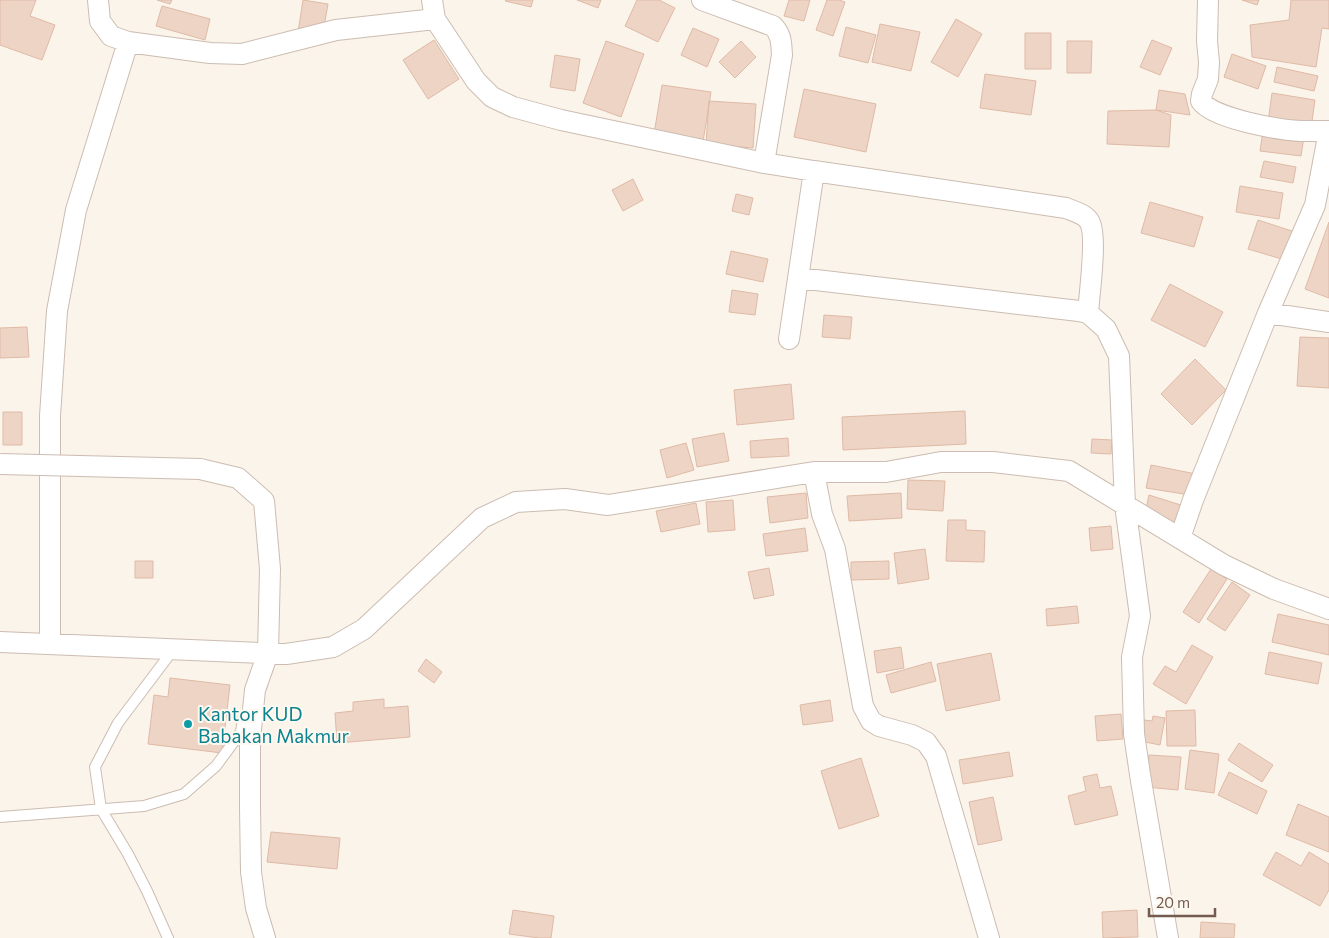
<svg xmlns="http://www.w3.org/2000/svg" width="1329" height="938" viewBox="0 0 1329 938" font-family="Commissioner,sans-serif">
<rect width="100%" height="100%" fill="#fbf4ea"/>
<!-- building -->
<path fill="#eed4c4" stroke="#dfbaa6" d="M 0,0 L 36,0 L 30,16 L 55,25 L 42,60 L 0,45 Z
M 157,0 L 172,0 L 170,4 Z
M 303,0 L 328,4 L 324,27 L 298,32 Z
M 506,0 L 533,0 L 531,7 L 505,1 Z
M 577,0 L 601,0 L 598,8 Z
M 637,0 L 659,0 L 675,8 L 658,42 L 625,26 Z
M 789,0 L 810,0 L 804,21 L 784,16 Z
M 827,0 L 839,0 L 845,2 L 833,36 L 816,30 Z
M 1242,0 L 1259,0 L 1257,5 Z
M 1291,0 L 1329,0 L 1329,29 L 1322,28 L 1316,67 L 1252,57 L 1250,25 L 1289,20 Z
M 162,6 L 210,19 L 205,40 L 156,26 Z
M 956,19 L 982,34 L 958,77 L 931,62 Z
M 880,24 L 920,32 L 911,71 L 872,62 Z
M 846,27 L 876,35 L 868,63 L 839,56 Z
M 693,28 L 719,39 L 707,67 L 681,55 Z
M 1025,33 L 1051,33 L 1051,69 L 1025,69 Z
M 434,40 L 459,79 L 428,99 L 403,60 Z
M 1152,40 L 1172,48 L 1160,75 L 1140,67 Z
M 606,41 L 644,54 L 621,117 L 583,103 Z
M 741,41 L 756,57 L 735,78 L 719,62 Z
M 1067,41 L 1092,41 L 1091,73 L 1067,73 Z
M 1232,54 L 1266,66 L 1258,89 L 1224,77 Z
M 555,55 L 580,59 L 575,91 L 550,87 Z
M 1277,67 L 1318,76 L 1314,91 L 1274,82 Z
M 985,74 L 1036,81 L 1031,115 L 980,108 Z
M 662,85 L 711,92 L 703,142 L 654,134 Z
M 804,89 L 876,104 L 866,152 L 794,137 Z
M 1159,90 L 1185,94 L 1190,115 L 1156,110 Z
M 1272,93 L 1315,100 L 1311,128 L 1268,122 Z
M 709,101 L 756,104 L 753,148 L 706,144 Z
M 1156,110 L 1171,115 L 1169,147 L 1107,144 L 1108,111 Z
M 1263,131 L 1304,136 L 1301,156 L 1260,151 Z
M 1264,161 L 1296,167 L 1293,183 L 1260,177 Z
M 633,179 L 643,200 L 623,211 L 612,190 Z
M 1240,186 L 1283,193 L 1279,219 L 1236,212 Z
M 736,194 L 753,198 L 749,215 L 732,211 Z
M 1150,202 L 1203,217 L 1194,247 L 1141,233 Z
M 1258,220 L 1295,232 L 1285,260 L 1248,249 Z
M 1329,222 L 1329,298 L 1305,289 Z
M 731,251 L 768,259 L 763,282 L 726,274 Z
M 1170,284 L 1223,312 L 1205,347 L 1151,320 Z
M 732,290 L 758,294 L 755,315 L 729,312 Z
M 824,315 L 852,317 L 850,339 L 822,337 Z
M 27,327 L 29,357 L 0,358 L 0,328 Z
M 1300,337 L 1329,338 L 1329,388 L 1297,386 Z
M 1195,359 L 1226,390 L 1192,425 L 1161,394 Z
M 791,384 L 794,419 L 737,425 L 734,390 Z
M 965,411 L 966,444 L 843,450 L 842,417 Z
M 3,412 L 22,412 L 22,445 L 3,445 Z
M 724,433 L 729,461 L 697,467 L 692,439 Z
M 788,438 L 789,456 L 751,458 L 750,441 Z
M 1092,439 L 1112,440 L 1111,454 L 1091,453 Z
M 686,443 L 694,470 L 667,478 L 660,450 Z
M 1151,465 L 1196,474 L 1190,495 L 1146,488 Z
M 908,480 L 945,481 L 943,511 L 907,509 Z
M 806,493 L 808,518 L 770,523 L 767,497 Z
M 901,493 L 902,518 L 849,521 L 847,496 Z
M 1149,495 L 1184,506 L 1180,527 L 1146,509 Z
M 733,500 L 735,530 L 708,532 L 706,502 Z
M 696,503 L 700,524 L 661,532 L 656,511 Z
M 948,520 L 966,520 L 966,530 L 985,531 L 984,562 L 946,561 Z
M 1111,526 L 1113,549 L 1091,551 L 1089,528 Z
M 805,528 L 808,551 L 766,556 L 763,534 Z
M 925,549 L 929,579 L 898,584 L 894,553 Z
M 135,561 L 153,561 L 153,578 L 135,578 Z
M 889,561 L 889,579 L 851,580 L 851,562 Z
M 769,568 L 774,595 L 754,599 L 748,572 Z
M 1211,569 L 1227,579 L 1199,623 L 1183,612 Z
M 1232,582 L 1250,595 L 1225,631 L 1207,619 Z
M 1077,606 L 1079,623 L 1047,626 L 1046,609 Z
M 1278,614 L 1329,625 L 1329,655 L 1272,642 Z
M 1192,645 L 1213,657 L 1186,704 L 1153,684 L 1165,666 L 1176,672 Z
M 901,647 L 904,668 L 877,673 L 874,651 Z
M 1269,652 L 1322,663 L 1318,684 L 1265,674 Z
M 991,653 L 1000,700 L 946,711 L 937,664 Z
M 426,659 L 442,672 L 434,683 L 418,671 Z
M 931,662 L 936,681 L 891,693 L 886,675 Z
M 170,678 L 230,685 L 222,753 L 148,744 L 154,695 L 168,697 Z
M 384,699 L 384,708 L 408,706 L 410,737 L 337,743 L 335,713 L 353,711 L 353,702 Z
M 830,700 L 833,721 L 803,725 L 800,705 Z
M 1195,710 L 1196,746 L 1167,746 L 1166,711 Z
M 1121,714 L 1123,739 L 1097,741 L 1095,716 Z
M 1153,716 L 1165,718 L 1160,745 L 1140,741 L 1144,720 L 1152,721 Z
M 1239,743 L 1273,765 L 1262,782 L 1228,760 Z
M 1190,750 L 1219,754 L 1214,793 L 1185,789 Z
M 1009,752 L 1013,776 L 963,784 L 959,760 Z
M 1149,755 L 1181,757 L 1178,790 L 1146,787 Z
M 861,758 L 879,816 L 839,829 L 821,771 Z
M 1229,772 L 1267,791 L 1257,814 L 1218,795 Z
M 1097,774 L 1100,788 L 1111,786 L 1118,815 L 1075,825 L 1068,796 L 1086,791 L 1083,777 Z
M 993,797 L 1002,840 L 978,845 L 969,802 Z
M 1298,804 L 1329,817 L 1329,852 L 1286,835 Z
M 271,832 L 340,838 L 337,869 L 267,862 Z
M 1276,852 L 1301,866 L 1309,852 L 1329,864 L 1329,890 L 1320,906 L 1263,875 Z
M 513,910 L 554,916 L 551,938 L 539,938 L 509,934 Z
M 1137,910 L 1138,937 L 1103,938 L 1102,912 Z
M 1201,922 L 1235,924 L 1234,938 L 1200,938 Z"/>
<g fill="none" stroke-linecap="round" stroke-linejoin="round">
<defs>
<path id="service" d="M 0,817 L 144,806 L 184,794 L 216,766 L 241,732 L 243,719
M 168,938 L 147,891 L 128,854 L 101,809 L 95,767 L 118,723 L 173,650"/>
<path id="minor" d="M 98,0 L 100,21 L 111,36 L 128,42 L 210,53 L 242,54 L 336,30 L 435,19 L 476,81 L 492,97 L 513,107 L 561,120 L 764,163
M 432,0 L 435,19
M 702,0 L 773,26 C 782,35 781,43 782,55 L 764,163 L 814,171 L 789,339
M 1208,0 L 1207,41 L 1209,62 L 1208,79 L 1202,94 L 1201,101 C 1213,119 1280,130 1301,131 C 1311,131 1320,131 1329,131
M 1329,131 L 1315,205 L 1268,313 L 1329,322
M 814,171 L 1066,208 C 1073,211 1085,214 1089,221 C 1098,234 1089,296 1088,313
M 799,278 L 1079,311 L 1088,313 L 1106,329 L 1119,356 L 1125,505 L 1140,616 L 1132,657 L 1134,734 L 1141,781 L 1168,938
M 200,469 L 238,478 L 264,501 L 270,569 L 268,653 L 255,690 L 250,739 L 250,807 L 251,872 L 256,908 L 265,938
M 1180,538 L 1193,500 L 1268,313
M 0,642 L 286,654 L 333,647 L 364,629 L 482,518 L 516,502 L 565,499 L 608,505 L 814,472
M 50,644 L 50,416 L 57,311 L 76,210 L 128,42
M 989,938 L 936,756 L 926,742 L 912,735 L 879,726 L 871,721 L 863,706 L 835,549 L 822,514 L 814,472 L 886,472 L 941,462 L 993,462 L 1069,471 L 1224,565 L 1274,589 L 1329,609"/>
</defs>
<!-- service casing -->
<use href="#service" stroke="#ccbcb1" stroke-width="12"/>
<!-- minor casing -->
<use href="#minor" stroke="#ccbcb1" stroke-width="22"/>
<!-- service -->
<use href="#service" stroke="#fff" stroke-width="10"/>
<!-- minor -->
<use href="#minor" stroke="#fff" stroke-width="20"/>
<defs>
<path id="minor-bridge" d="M 0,464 L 200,469"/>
</defs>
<!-- minor-bridge casing -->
<use href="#minor-bridge" stroke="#ccbcb1" stroke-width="22" stroke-linecap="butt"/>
<!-- minor-bridge -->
<use href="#minor-bridge" stroke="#fff" stroke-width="20"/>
</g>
<!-- markers -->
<circle fill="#0f9aa8" stroke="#fdf8f0" stroke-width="2" cx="188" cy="724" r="5"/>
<g text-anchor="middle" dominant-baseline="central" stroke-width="4" stroke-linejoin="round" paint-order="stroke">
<!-- culture labels -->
<g font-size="19" fill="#0d838f" stroke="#fdf8f0" text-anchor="start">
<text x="198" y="713">Kantor KUD<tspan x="198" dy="22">Babakan Makmur</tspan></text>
</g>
</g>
<!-- scale -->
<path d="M1149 908v8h66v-8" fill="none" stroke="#735b4f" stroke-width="2.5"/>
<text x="1156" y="908" font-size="15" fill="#735b4f" stroke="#fdf8f0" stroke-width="4" paint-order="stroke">20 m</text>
</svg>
